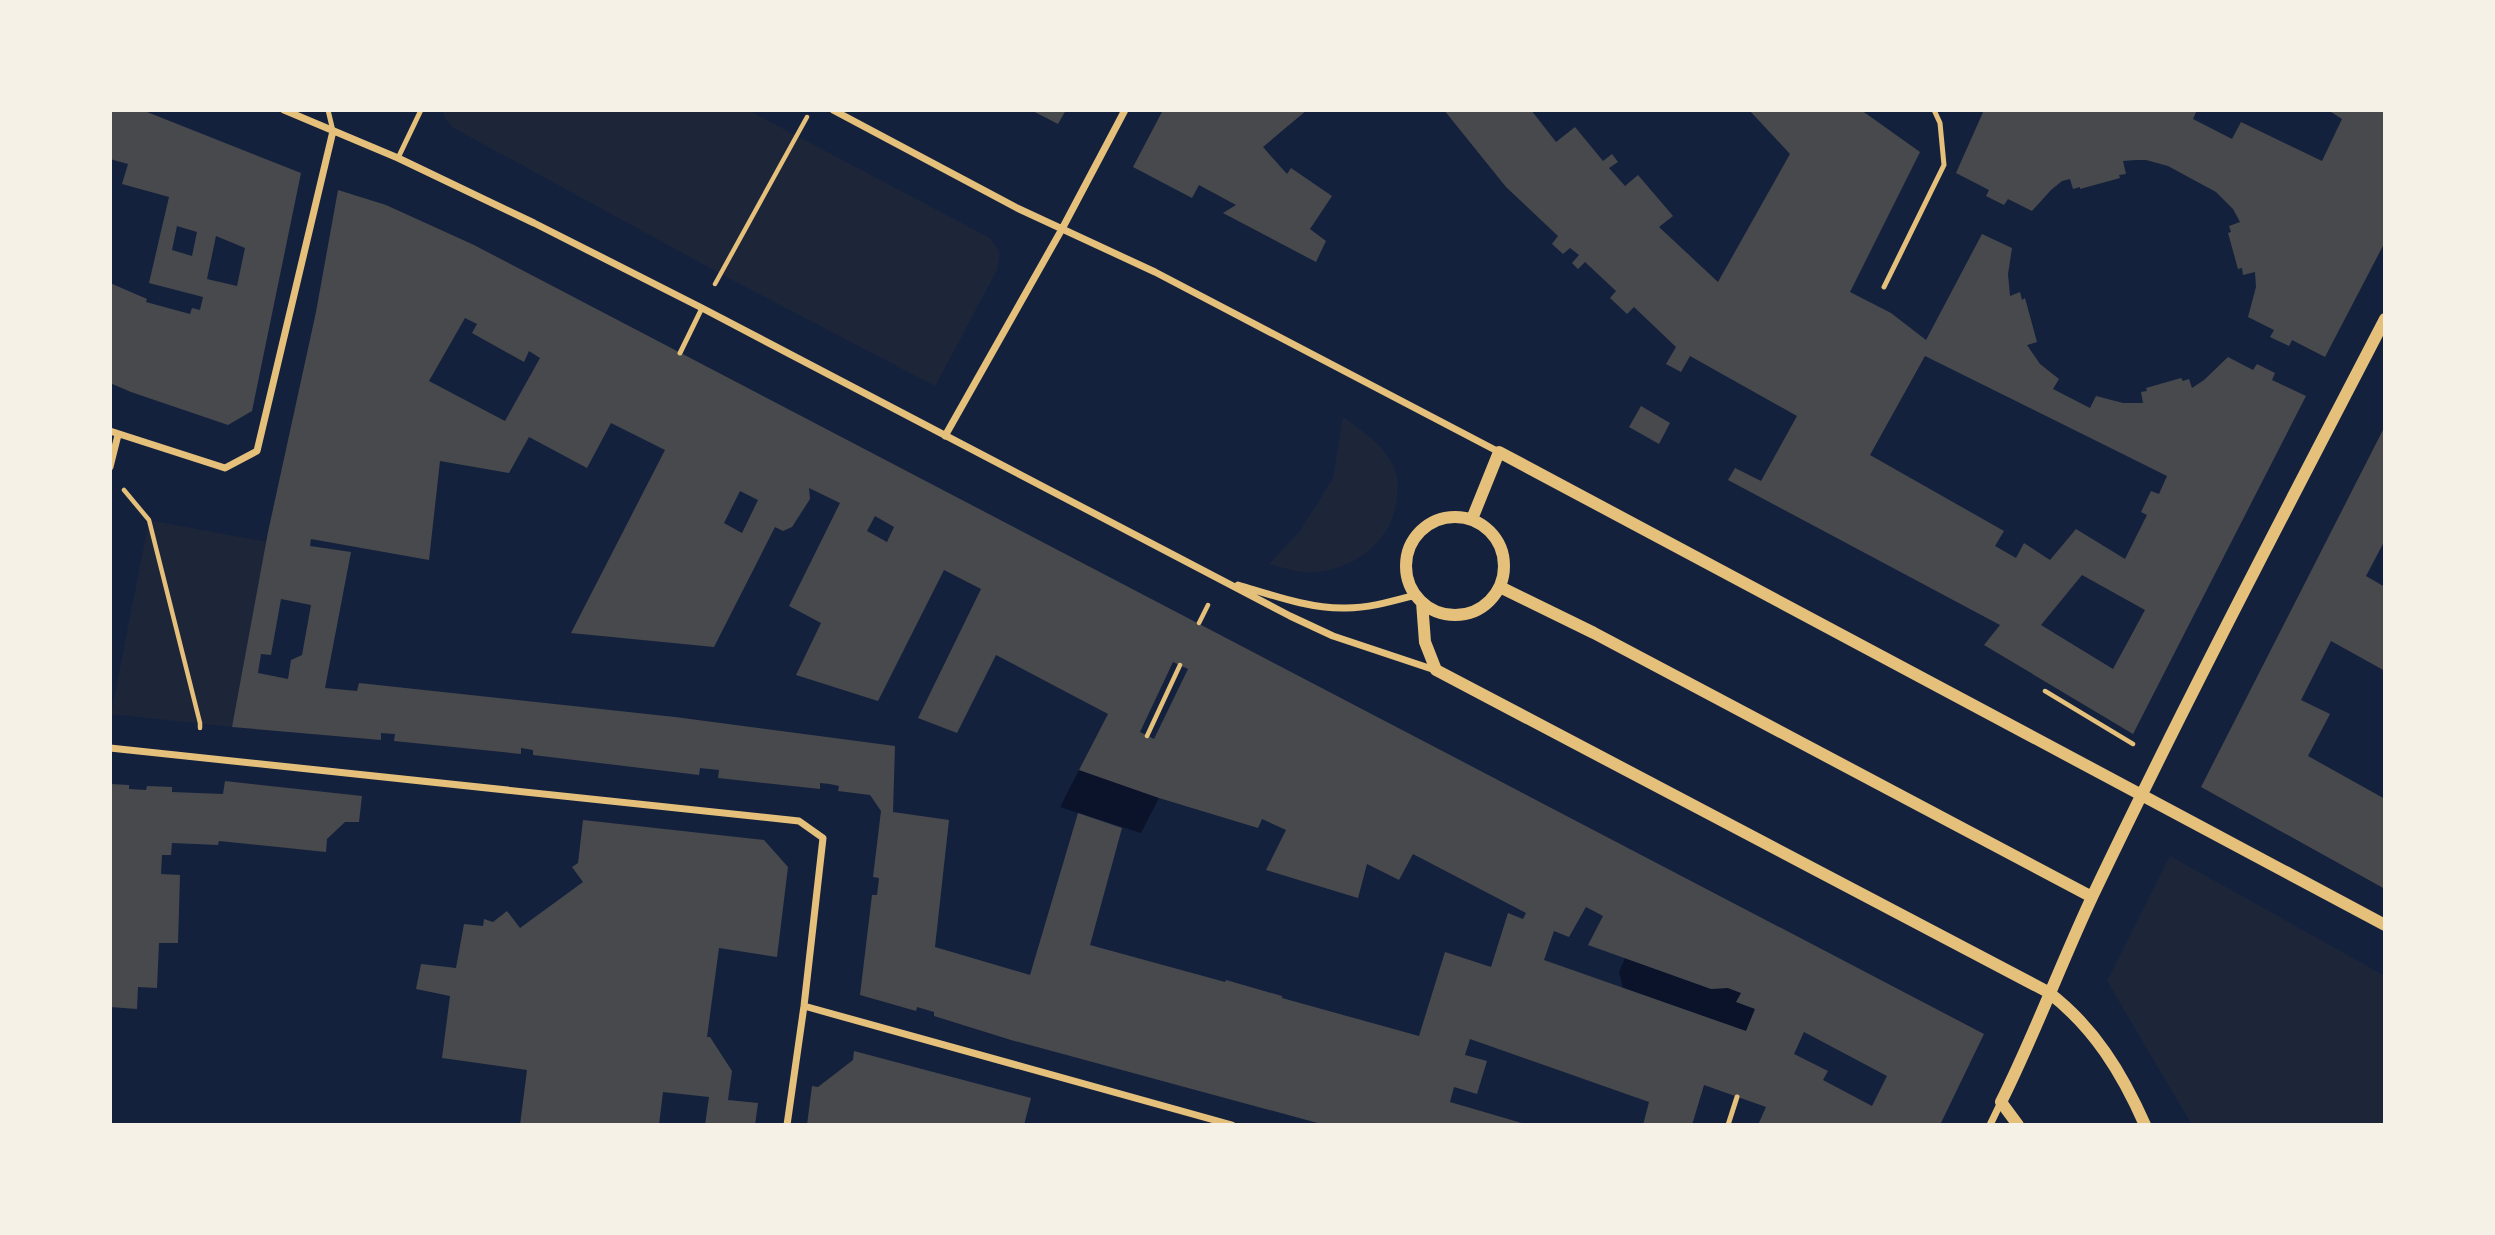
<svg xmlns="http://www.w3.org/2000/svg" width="2495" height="1235" viewBox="0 0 2495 1235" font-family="Rubik,sans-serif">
<rect width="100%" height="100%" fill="#14213d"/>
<!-- green -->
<path fill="#1d2539" d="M 443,110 L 748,110 L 990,238 L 1000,253 L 997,270 L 935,386 L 721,274 L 452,127 L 445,118 Z
M 1343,417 C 1364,432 1390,449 1397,476 C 1399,482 1397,491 1397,497 C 1394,539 1357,568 1317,572 C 1301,574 1284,568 1269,564 L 1300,531 L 1333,478 Z
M 149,520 L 267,542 L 232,727 L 111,714 Z
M 2170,856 L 2385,976 L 2385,1125 L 2192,1125 L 2107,981 Z"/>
<!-- water -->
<path fill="#0b132b" d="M 1079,770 L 1159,798 L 1141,833 L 1060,807 Z
M 1625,958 L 1711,989 L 1728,988 L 1741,993 L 1737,1001 L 1755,1009 L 1746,1031 L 1623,988 L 1619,972 Z"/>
<!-- building -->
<path fill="#48494c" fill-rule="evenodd" d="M 110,110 L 142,110 L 301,173 L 252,411 L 228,425 L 131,392 L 110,383 L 110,283 L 147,299 L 146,302 L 190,314 L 192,308 L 200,310 L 203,297 L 149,283 L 169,197 L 122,184 L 128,164 L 110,159 ZM 177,226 L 197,232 L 192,256 L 172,250 ZM 216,236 L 245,248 L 237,286 L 207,279 Z
M 1031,110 L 1066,110 L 1058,124 Z
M 1163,110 L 1307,110 L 1263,147 L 1287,174 L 1291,168 L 1332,196 L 1310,229 L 1326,241 L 1316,262 L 1223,213 L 1236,205 L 1199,185 L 1192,198 L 1133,167 Z
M 1444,110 L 1531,110 L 1556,142 L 1575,127 L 1603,161 L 1612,154 L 1618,162 L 1609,168 L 1625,186 L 1638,175 L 1673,216 L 1659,227 L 1718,282 L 1790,154 L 1749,110 L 1861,110 L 1920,152 L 1850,292 L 1891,313 L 1926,340 L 1982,234 L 2012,248 L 2008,274 L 2010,296 L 2020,292 L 2022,300 L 2025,298 L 2037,342 L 2027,345 L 2040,364 L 2059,379 L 2053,389 L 2090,408 L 2096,396 L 2123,403 L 2143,403 L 2141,392 L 2147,391 L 2146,388 L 2181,378 L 2183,381 L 2189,379 L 2192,388 L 2204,380 L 2228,357 L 2253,370 L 2257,364 L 2275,373 L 2272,380 L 2306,396 L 2133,734 L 1984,645 L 2000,625 L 1728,480 L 1735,468 L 1761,481 L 1797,416 L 1690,356 L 1681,372 L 1666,364 L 1676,347 L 1634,307 L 1627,314 L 1610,298 L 1616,291 L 1585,262 L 1578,269 L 1572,263 L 1579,255 L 1570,248 L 1563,254 L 1552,244 L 1558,236 L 1506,187 ZM 1925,356 L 2167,476 L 2159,494 L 2151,491 L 2141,512 L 2147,515 L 2125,559 L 2076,529 L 2050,560 L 2024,543 L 2016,558 L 1995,546 L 2004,531 L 1870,455 ZM 2082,575 L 2145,610 L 2113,669 L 2041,625 Z
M 1984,110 L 2197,110 L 2193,119 L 2232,139 L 2241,122 L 2322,161 L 2342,119 L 2328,110 L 2385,110 L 2385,242 L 2325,357 L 2292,340 L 2289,346 L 2270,337 L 2274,330 L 2248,317 L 2256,287 L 2255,272 L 2243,275 L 2242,268 L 2238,269 L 2228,233 L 2231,232 L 2229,226 L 2240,222 L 2233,209 L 2216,192 L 2168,166 L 2146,160 L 2136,160 L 2123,161 L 2126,174 L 2119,175 L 2120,178 L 2080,189 L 2080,187 L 2073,189 L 2070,179 L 2062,181 L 2051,190 L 2032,211 L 2008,199 L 2004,205 L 1986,196 L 1989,190 L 1956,173 Z
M 338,190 L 386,205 L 474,245 L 1984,1034 L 1940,1125 L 1758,1125 L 1766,1107 L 1704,1085 L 1692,1125 L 1643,1125 L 1649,1102 L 1470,1039 L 1465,1055 L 1487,1061 L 1477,1094 L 1454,1087 L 1450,1102 L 1529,1125 L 1325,1125 L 1011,1040 L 934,1016 L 934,1012 L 917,1007 L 916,1011 L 860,995 L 872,895 L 877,895 L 879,878 L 873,877 L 881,811 L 870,795 L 838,791 L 839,786 L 830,784 L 820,783 L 820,789 L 718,778 L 719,770 L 700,768 L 699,775 L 533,755 L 533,750 L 521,748 L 521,754 L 394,741 L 395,734 L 381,733 L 381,740 L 232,727 L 268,532 L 316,312 ZM 465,318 L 477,324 L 472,333 L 524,362 L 529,351 L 540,358 L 505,421 L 429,381 ZM 611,423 L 665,450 L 571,633 L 714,647 L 775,527 L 783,531 L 792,527 L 810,499 L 809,488 L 840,503 L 789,606 L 821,623 L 796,675 L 878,701 L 944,570 L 981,589 L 918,718 L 957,733 L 996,655 L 1108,714 L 1079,770 L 1159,798 L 1258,828 L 1262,819 L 1286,830 L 1266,870 L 1358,898 L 1367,864 L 1399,880 L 1413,854 L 1526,913 L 1523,919 L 1508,913 L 1491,967 L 1445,952 L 1419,1036 L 1282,998 L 1282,996 L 1226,980 L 1225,982 L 1090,945 L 1122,828 L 1078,813 L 1030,975 L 935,947 L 949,820 L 893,812 L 895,746 L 675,717 L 359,683 L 357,691 L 325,688 L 351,552 L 310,546 L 311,539 L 429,560 L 440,461 L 509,473 L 529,437 L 587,468 ZM 740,491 L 758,500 L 742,533 L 724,523 ZM 875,516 L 894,527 L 887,542 L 867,531 ZM 281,599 L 311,605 L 302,655 L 291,660 L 288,679 L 258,673 L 261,654 L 271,655 ZM 1173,662 L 1188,669 L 1154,739 L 1140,732 ZM 1586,907 L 1603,916 L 1588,945 L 1711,989 L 1728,988 L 1741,993 L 1736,1002 L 1755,1009 L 1746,1031 L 1544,960 L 1554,931 L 1569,937 ZM 1804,1032 L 1887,1076 L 1872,1106 L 1823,1080 L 1828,1071 L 1794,1054 Z
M 1641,406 L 1670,423 L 1659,444 L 1629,427 Z
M 2385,426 L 2385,540 L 2366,576 L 2385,587 L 2385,671 L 2331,641 L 2301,700 L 2330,714 L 2308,756 L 2385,799 L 2385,889 L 2201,787 Z
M 225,781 L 362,796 L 359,822 L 345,822 L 327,839 L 326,852 L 219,841 L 218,845 L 172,843 L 171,855 L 162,855 L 161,874 L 180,875 L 178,943 L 159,943 L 157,988 L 138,987 L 137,1009 L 110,1007 L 110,784 L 129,785 L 129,789 L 146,790 L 147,786 L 172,787 L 172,792 L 223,794 Z
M 583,820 L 764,840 L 788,867 L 777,957 L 719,948 L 707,1037 L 710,1037 L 732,1071 L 728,1100 L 758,1103 L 755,1125 L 705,1125 L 709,1097 L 663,1092 L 659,1125 L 520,1125 L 527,1070 L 442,1058 L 450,996 L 416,989 L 421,964 L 456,968 L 464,924 L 483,926 L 484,919 L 493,922 L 507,911 L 520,928 L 583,882 L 572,867 L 578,863 Z
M 854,1051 L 1031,1098 L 1024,1125 L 807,1125 L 812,1086 L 818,1087 L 853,1060 Z"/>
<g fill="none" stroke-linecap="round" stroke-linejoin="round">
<!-- path -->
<path stroke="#e5c07b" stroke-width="4.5" d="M 715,284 L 807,117
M 124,490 L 149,520 L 200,723 L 200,728
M 1199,623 L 1208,605
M 2045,691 L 2133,744
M 1147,736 L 1180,665"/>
<!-- service -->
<path stroke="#e5c07b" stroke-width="5" d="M 328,110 L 333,131
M 398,158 L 421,110
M 1884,287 L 1944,165 L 1940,123 L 1934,110
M 680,353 L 702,308
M 1728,1125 L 1737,1097"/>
<!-- minor -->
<path stroke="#e5c07b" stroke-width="7" d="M 284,110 L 398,158 L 534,223 L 702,308 L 1290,616 L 1333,636 L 1435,670
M 833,110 L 1017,208 L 1155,272 L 1499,452
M 110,431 L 225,468 L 257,451 L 333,131
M 945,436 L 1062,229 L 1125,110
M 110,467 L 118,435
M 1238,585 C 1272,595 1310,609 1346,608 C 1370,608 1393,601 1416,595
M 110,748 L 799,821 L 823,838 L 804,1006 L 787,1125
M 804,1006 L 1232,1125
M 1990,1125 L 2001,1102"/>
<!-- tertiary -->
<path stroke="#e5c07b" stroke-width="12" d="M1406 566a49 49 0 1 1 98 0a49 49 0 1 1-98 0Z
M 1472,519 L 1499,452 L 2385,925
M 1500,587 L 1594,633 L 2092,897
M 1422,602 L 1425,642 L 1436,670 L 2048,992 C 2094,1027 2122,1073 2145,1125
M 2018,1125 L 2001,1102 C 2035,1034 2061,963 2093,895 C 2186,700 2286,510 2385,319"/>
</g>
<!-- border -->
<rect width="2495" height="1235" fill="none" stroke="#f6f1e7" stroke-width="224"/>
</svg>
